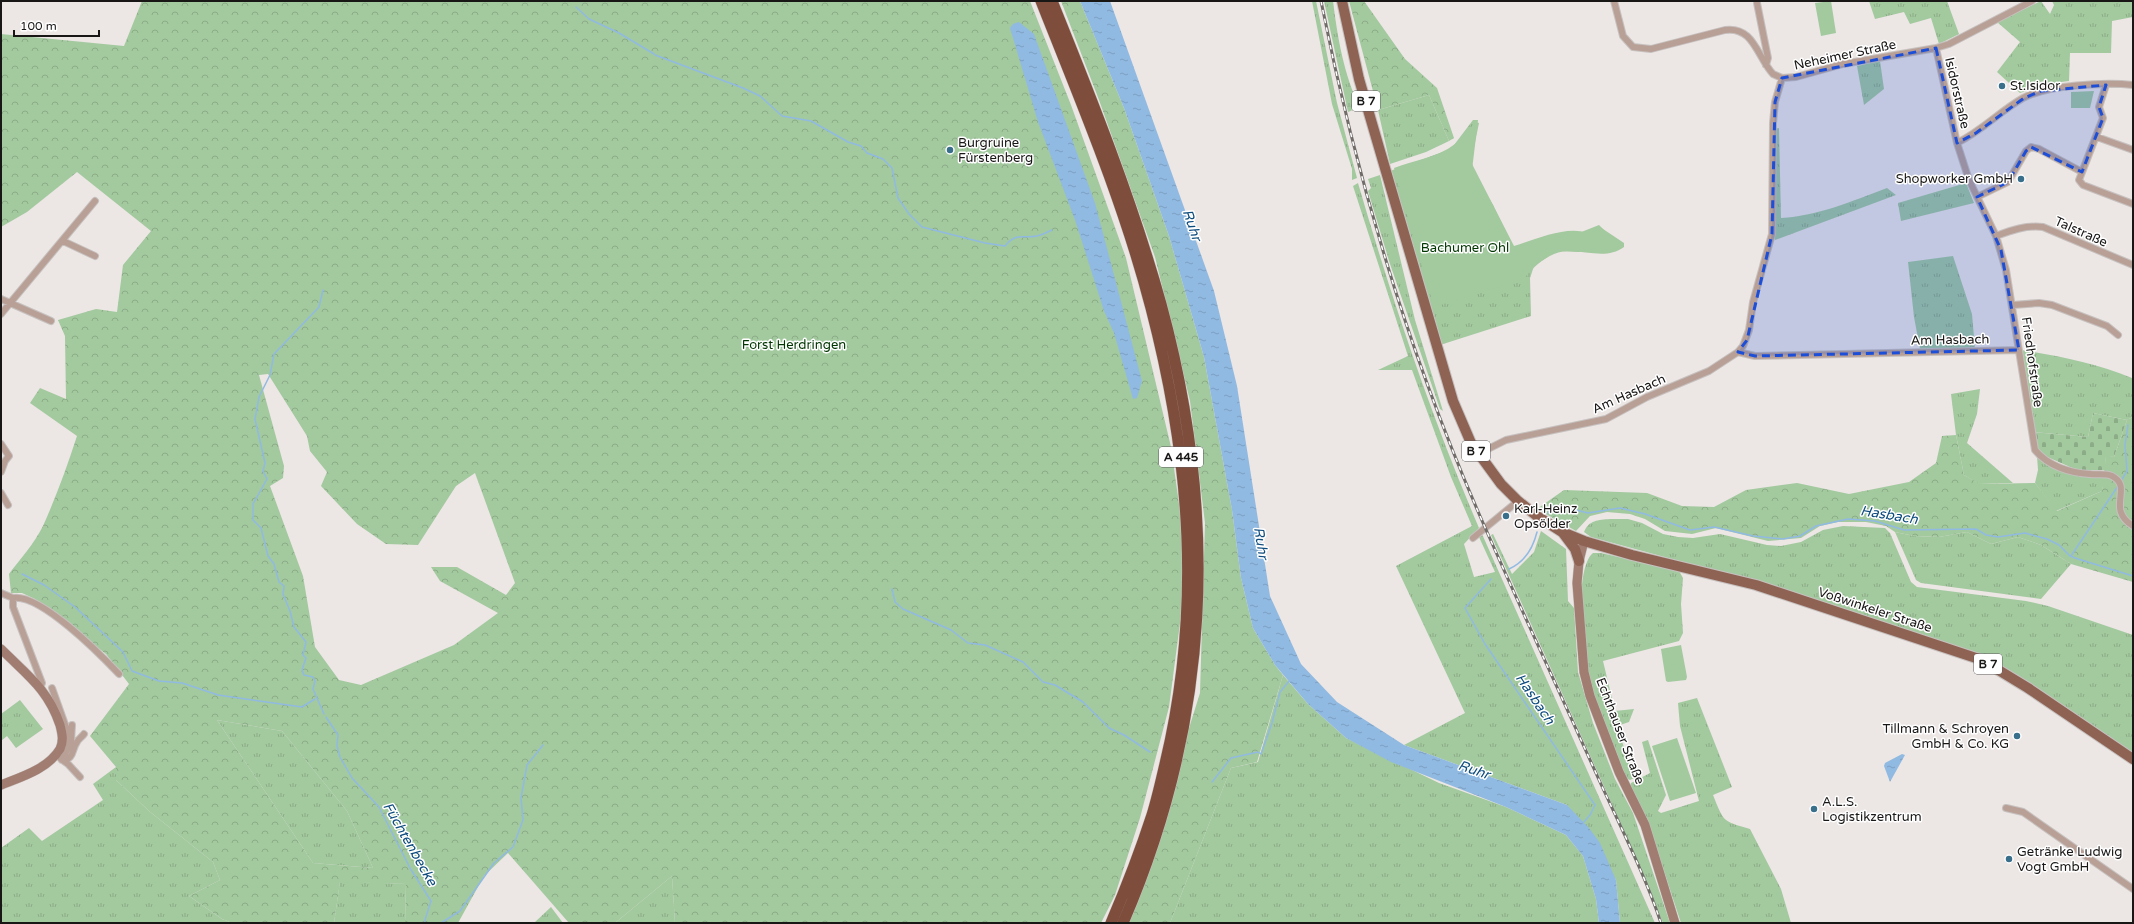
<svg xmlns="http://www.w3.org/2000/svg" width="2134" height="924" viewBox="0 0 2134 924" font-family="'Varela Round',sans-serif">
<defs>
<pattern id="grass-tufts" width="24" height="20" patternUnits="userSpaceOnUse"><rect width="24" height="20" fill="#a3c99f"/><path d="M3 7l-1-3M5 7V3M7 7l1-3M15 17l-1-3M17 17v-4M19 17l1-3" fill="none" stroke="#8cac88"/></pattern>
<pattern id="forest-crowns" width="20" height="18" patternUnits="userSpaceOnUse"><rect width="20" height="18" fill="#a3c99f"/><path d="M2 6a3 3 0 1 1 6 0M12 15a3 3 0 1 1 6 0" fill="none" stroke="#8cac88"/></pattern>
<pattern id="cemetery-stones" width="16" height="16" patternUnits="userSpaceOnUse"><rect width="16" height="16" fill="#a3c99f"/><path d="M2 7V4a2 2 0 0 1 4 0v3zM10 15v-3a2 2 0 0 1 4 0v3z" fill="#8cac88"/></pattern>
<pattern id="water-ripples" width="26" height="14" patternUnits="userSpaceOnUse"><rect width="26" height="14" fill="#91bae2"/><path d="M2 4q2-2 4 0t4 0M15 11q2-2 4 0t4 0" fill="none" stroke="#7c9fc1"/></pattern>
</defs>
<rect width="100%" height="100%" fill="#ece6e4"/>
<!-- grass -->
<path fill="url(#grass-tufts)" d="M 1312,1 L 1316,1 L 1337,103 L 1357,178 L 1352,180 L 1352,169 L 1332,104 Z
M 1324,1 L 1333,1 C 1337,34 1344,77 1360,107 L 1348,112 Z
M 1869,1 L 1947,1 L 1959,34 L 1939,44 L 1931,18 L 1910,24 L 1904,12 L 1875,19 Z
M 2041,1 L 2050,14 L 2054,5 L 2052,1 L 2133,1 L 2133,17 L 2112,21 L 2111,53 L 2070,53 L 2069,81 L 2046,84 L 2020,93 L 1997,72 L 2020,42 L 1997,22 Z
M 1880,61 L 1884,89 L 1864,105 L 1857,66 Z
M 1429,95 L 1449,141 L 1426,152 L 1390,164 L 1378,110 Z
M 1473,120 L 1478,120 L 1472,170 L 1493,205 L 1518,257 L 1599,225 L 1620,246 L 1578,252 L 1556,251 L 1534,266 L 1530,278 L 1531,316 L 1440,345 L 1390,171 L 1451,149 Z
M 1779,128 L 1781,218 C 1818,216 1852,201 1887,188 L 1896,195 L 1775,240 L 1774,129 Z
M 1380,175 L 1415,320 L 1443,411 L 1440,409 L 1390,264 L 1368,191 L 1371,188 L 1368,179 Z
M 1358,183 C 1392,300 1431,416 1479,528 L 1464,544 L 1474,577 L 1495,572 L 1479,537 L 1482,534 L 1655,923 L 1620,923 L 1616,880 L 1567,805 L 1404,745 L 1465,713 L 1396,566 L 1472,526 L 1451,477 L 1412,370 L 1378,370 L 1408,356 L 1353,186 Z
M 1966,183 L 1974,203 L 1901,221 L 1898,203 Z
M 1953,256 L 1972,314 L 1975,349 L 1920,349 L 1914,317 L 1908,262 Z
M 2021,350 C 2058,356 2096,363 2132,378 L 2133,376 L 2133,417 L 2127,420 L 2093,413 L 2088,437 L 2033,432 Z
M 1980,389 L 1977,414 L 1967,443 L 2013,483 L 1979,484 L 1964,475 L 1956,435 L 1951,394 Z
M 2037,456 C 2056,473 2079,478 2105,476 L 2102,491 L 2056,511 L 2035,483 L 2038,470 Z
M 1610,519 L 1628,519 L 1642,523 L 1663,534 L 1678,537 L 1693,538 L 1720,534 L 1767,545 L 1781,546 L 1801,542 L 1823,530 L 1843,526 L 1885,528 L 1890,533 L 1911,582 L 1917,587 L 2026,601 L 2048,606 L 2133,635 L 2133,754 L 1983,655 L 1753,581 L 1591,537 L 1584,532 C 1589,520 1598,520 1610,519 Z
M 1541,531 L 1566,549 L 1568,601 L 1574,608 L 1578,672 L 1593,723 L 1615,779 L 1633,813 L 1670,923 L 1663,923 L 1633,851 L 1491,535 L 1493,534 L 1512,574 L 1534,552 Z
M 1895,532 L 1914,536 L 1939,537 L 1967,532 L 1991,544 L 2018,537 L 2041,545 L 2071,564 L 2041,599 L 1921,583 L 1916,580 Z
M 1593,553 L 1601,553 L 1679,571 L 1683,578 L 1681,604 L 1683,633 L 1679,641 L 1603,661 L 1615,711 L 1634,709 L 1629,722 L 1617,726 L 1634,778 L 1630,780 L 1625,778 C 1612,744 1597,710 1588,675 C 1582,652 1574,568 1593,553 Z
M 1283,675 L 1308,704 L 1346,738 L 1439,783 L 1506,807 L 1566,835 L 1583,856 L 1596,899 L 1599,923 L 1170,923 L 1231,768 L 1258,762 Z
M 1697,698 L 1732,787 L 1713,795 C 1724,822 1722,821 1750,829 L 1781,889 L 1791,923 L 1681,923 L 1646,817 L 1630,787 L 1631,783 L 1650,773 L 1642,742 L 1648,740 L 1666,795 L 1658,811 L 1661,813 L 1699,801 L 1680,726 L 1678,703 Z
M 20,700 L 43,729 L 16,748 L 7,736 L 1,741 L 1,714 Z
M 217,720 L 282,731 L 347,811 L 373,868 L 313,863 Z
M 116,767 L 116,780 L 149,811 L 213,862 L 220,880 L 189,896 L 222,919 L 232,923 L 1,923 L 1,848 L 29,828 L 42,841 L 103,800 L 93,784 Z
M 672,876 L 675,923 L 615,923 Z
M 340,881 L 406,884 L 405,923 L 334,923 Z
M 551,907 L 563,923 L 534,923 Z"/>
<!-- forest -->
<path fill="url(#forest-crowns)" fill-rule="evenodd" d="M 142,1 L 1030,1 L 1071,105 L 1126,258 L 1171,447 L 1182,525 L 1182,608 L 1169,707 L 1140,818 L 1115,895 L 1101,923 L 675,923 L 672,876 L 615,923 L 569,923 L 508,853 L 484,876 L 458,923 L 405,923 L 406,884 L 340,882 L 334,923 L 232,923 L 222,919 L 189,896 L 220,880 L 213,862 L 149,811 L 116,780 L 116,767 L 90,736 L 129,684 L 106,654 L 35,599 L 22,593 L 11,593 L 9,574 C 20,559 34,544 43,526 C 56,497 67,467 77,436 L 30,403 L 40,388 L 66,399 L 65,336 L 58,320 L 96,309 L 117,312 L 123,265 L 151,231 L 77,172 L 27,212 L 1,227 L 1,34 L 124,46 ZM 268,374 L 307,436 L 310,451 L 327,472 L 321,486 L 357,524 L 386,544 L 418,545 L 456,486 L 475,473 L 515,583 L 506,595 L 457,567 L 431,567 L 440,581 L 498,613 L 454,645 L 361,685 L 339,680 L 315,647 L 303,576 L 270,486 L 283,478 L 284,466 L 259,375 ZM 217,720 L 282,731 L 347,811 L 373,868 L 313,863 Z
M 1061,1 L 1080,1 L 1124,108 L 1169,236 L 1204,357 L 1232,510 L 1241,578 L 1253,628 L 1275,665 L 1283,675 L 1257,762 L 1231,768 L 1170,923 L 1128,923 L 1200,693 L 1205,523 L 1190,401 L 1155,257 L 1099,100 Z
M 1349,1 L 1364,1 L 1405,59 L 1437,88 L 1454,138 L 1449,141 L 1429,95 L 1378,110 Z
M 2133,417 L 2133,582 L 2071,564 L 2041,545 L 2018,537 L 1991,544 L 1967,532 L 1939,537 L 1914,536 L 1895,532 L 1886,526 L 1866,522 L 1838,522 L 1820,526 L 1801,538 L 1768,541 L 1716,528 L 1692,534 L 1665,531 L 1645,519 L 1630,514 L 1607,512 L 1590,516 L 1576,531 L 1537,509 L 1564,490 L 1647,493 L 1682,506 L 1714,507 L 1746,490 L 1797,483 L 1849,494 L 1909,482 L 1936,463 L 1942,436 L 1956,435 L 1964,475 L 1980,484 L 2035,483 L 2057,511 L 2102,491 L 2106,455 L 2114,457 L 2127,420 Z"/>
<!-- cemetery -->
<path fill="url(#cemetery-stones)" d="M 2093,413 L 2127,420 L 2114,457 L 2106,456 L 2105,470 L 2077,470 L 2045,456 L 2035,445 L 2033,432 L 2088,437 Z"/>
<!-- park -->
<path fill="#a3c99f" d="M 1831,1 L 1836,33 L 1821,36 L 1815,3 Z
M 2094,91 L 2090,108 L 2071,108 L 2071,92 Z
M 1476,122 L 1479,123 L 1471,162 L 1514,246 C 1534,240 1567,225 1587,233 L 1600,227 L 1624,243 L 1624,247 C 1606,260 1586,250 1567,251 C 1550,252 1533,266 1524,279 L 1434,307 L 1421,263 L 1418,262 L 1420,259 L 1394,168 C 1415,160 1437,158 1455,144 C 1463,138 1469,129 1476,122 Z
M 1681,645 L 1687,677 L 1686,680 L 1668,682 L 1666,681 L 1661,649 Z
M 1677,738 L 1696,793 L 1670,801 L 1652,746 Z"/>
<!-- water -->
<path fill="url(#water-ripples)" d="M 1080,1 L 1110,1 L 1214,291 L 1237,386 L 1270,596 L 1301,664 L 1337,702 L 1404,745 L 1567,805 L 1589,828 L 1600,843 L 1616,880 L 1620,923 L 1599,923 L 1596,899 L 1583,856 L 1566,835 L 1506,807 L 1391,762 L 1346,738 L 1308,704 L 1275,665 L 1253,628 L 1241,578 L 1232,510 L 1204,357 L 1169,236 L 1124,108 Z
M 1019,22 L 1034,34 L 1095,203 L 1142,381 L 1137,398 L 1133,399 L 1114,333 L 1104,311 L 1075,220 L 1038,122 L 1010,28 L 1013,24 Z
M 1902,754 L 1905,755 L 1890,782 L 1884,766 L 1885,763 Z"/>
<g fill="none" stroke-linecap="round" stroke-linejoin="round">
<!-- stream -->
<path stroke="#91bae2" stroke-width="1.5" d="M 576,7 L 589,19 L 619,33 L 654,54
M 655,55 L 743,88 L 760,96 L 782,116 L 811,121 L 848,142 L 861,146 L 867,153 L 883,159 L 892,168 L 898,198 L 909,214 L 922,227 L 985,243 L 1005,246 C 1017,232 1021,239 1037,236 C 1042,235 1047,232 1052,230
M 323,290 L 319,307 L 274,354 L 270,375 L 259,397 L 255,419 L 265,463 L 263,471 L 267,479 L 253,504 L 253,520 L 261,528 L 268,556 L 274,564 L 279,582 L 284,586 L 283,594 L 290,611 L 294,627 L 306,642 L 303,655 L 306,658 L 302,670 L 304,675 L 313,677 L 315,681 L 313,689 L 324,714
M 2121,481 L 2127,471 L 2125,445 L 2128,425
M 1548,513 L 1553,506 L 1560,506 L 1588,513 L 1620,508 L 1645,514 L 1690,530 L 1714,527 L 1753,536 L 1783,539 L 1800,536 L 1816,526 L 1848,519 L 1875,521 L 1904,530 L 1976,529 L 1986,535 L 1998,537 L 2025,533 L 2047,539 L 2059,545 L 2070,556 L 2078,559 L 2133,576
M 2071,556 L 2118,486
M 1509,569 C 1525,562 1533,548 1537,532
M 22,574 L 44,585 L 75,607 L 123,652 L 132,671 L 159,681 L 182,683 L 218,695 L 302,707 L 315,699
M 1491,579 L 1465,608 L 1485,644 L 1595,805 L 1590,815 L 1583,823
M 892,589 L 895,602 L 903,609 L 951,630 L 968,643 L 985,645 L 1023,662 L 1043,682 L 1055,685 L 1083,702 L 1109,728 L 1124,735 L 1150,752
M 326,717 L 338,735 L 337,746 L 340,757 L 352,778 L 379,807 L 410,868 L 431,901 L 424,923
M 1212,782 L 1231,758 L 1258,752 L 1261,754 L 1272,723 L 1280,692 L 1290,680
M 441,923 L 460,911 L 494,863 L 513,847 L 523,820 L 521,798 L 527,765 L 543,745"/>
<defs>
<path id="street" d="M 1614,1 L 1623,36 L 1633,47 L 1651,49 L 1725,30 C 1754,26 1757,57 1773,74 L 1782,78 L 1796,77 L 1843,64 L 1936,48 L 1949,44 L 2032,1
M 1757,3 L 1768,58 L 1766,65
M 1936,48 L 1957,143 C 1983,130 2000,111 2023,98 C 2047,85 2105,82 2133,85
M 2106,85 L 2099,107 L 2103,118 L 2079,180 L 2083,185 L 2133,204
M 2097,137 L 2133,150
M 1957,143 L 1969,180 L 1996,236 L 2006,270 L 2035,450 C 2048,466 2070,473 2090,474 C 2097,475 2106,473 2112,476 C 2134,487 2105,509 2133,526
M 1977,197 L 2008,182 L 2026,151 L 2031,147 L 2039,149 L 2082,172
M 1996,236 C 2012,230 2026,225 2043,227 L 2133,265
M 63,241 L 95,256
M 1,299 L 51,321
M 2013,305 L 2039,303 L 2052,305 L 2107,326 L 2118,335
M 1,314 L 95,201
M 1738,352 L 1755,356 L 2019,350
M 1,444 L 9,456 L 5,461 L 1,472
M 1478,454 L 1506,440 L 1606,419 L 1647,397 L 1709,371 L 1738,352 L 1743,346 L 1749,330 L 1753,302 L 1772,234 L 1773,123 L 1775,102 L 1782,78
M 1,493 L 8,505
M 1473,538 L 1518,501
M 1,593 L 13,598 L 13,607 L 42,683 L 40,688
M 13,598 C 40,593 100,654 119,674
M 52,688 L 67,730 L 69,746
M 61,759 L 68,764 L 80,777
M 62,760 L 71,742 L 72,725
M 62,760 C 75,759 71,750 77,742 C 78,739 82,737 84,734
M 2006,808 L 2023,812 L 2133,889"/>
<path id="secondary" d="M 1584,541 L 1579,561 L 1577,583 L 1584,672 L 1590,696 L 1619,772 L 1645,825 L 1675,923
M 1,649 C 27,675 48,689 60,725 C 62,733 64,741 60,749 C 48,769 21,777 1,785"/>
<path id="primary" d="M 1342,1 L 1359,79 L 1453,401 L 1471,443 L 1501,484 L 1518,501 L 1537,516 L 1562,532 L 1584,541 L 1632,555 L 1756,585 L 1982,660 L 2028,688 L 2133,759
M 1563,533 L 1575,549 L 1579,561"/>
<path id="highway" d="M 1041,1 C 1081,102 1124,203 1151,308 C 1191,461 1202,610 1165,764 C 1161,781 1157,799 1152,815 C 1140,852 1126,888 1111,923
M 1052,1 C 1092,100 1132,200 1161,304 C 1219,517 1211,719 1123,923"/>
</defs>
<!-- street casing -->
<use href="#street" stroke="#c6c1bf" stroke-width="8"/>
<!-- secondary casing -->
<use href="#secondary" stroke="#c6c1bf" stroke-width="10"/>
<!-- primary casing -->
<use href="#primary" stroke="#c6c1bf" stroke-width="12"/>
<!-- highway casing -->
<use href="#highway" stroke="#c6c1bf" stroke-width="12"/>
<!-- street -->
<use href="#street" stroke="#b9a097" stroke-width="6"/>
<!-- secondary -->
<use href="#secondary" stroke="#a17c70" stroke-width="9"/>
<!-- primary -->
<use href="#primary" stroke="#8f6354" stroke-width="10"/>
<!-- highway -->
<use href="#highway" stroke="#7e4d3c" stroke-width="11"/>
<defs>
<path id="rail" d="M 1321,1 C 1356,177 1408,351 1480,516 C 1519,605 1560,693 1600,782 C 1621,828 1645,875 1661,923"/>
</defs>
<!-- rail casing -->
<use href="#rail" stroke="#6f6c6a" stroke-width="3"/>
<!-- rail -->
<use href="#rail" stroke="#fff" stroke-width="1.5" stroke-dasharray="4.5" stroke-linecap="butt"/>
</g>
<!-- marked area -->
<path fill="#1d4ed8" fill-opacity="0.2" stroke="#1d4ed8" stroke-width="3" stroke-dasharray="8 5" stroke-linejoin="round" d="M 1936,48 L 1957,143 L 1976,133 L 2024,98 L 2041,91 L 2106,85 L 2099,107 L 2103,118 L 2082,172 L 2031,147 L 2026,151 L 2008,182 L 1977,197 L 2001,250 L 2019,350 L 1755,356 L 1738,352 L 1747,340 L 1772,234 L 1775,102 L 1782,78 Z"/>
<!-- markers -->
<g fill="#396f8a" stroke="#fff" stroke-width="1.5">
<circle cx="2002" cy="86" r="4"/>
<circle cx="950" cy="150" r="4"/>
<circle cx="2021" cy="179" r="4"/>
<circle cx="1506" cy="516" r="4"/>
<circle cx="2017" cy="736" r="4"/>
<circle cx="1814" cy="809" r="4"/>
<circle cx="2009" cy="859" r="4"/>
</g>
<g text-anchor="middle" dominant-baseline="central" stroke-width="3" stroke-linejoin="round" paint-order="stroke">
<!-- shield labels -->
<g fill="#fff" stroke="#5e5d5c" stroke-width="1">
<rect x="1352" y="91" width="28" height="20" rx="3"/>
<rect x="1462" y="441" width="28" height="20" rx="3"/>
<rect x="1159" y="447" width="44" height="20" rx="3"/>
<rect x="1974" y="654" width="28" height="20" rx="3"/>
</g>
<g font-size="12" font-weight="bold" fill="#191716">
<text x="1366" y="101">B 7</text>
<text x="1476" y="451">B 7</text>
<text x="1181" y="457">A 445</text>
<text x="1988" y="664">B 7</text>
</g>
<!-- street labels -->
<g font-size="13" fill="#191716" stroke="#fff">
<text transform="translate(1845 55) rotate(-12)">Neheimer Straße</text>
<text transform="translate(1957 93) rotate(77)">Isidorstraße</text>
<text transform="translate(2081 232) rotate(24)">Talstraße</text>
<text transform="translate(1950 340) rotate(-1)">Am Hasbach</text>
<text transform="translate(2032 362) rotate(82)">Friedhofstraße</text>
<text transform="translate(1629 394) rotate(-24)">Am Hasbach</text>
<text transform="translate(1875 610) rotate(18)">Voßwinkeler Straße</text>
<text transform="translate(1620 731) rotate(69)">Echthauser Straße</text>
</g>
<!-- poi labels -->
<g font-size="13" fill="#191716" stroke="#fff" text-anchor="start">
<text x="2010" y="86">St.Isidor</text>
<text x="958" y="143">Burgruine<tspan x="958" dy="15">Fürstenberg</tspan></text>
<text x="2013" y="179" text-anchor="end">Shopworker GmbH</text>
<text x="1514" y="509">Karl-Heinz<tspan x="1514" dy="15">Opsölder</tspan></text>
<text x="2009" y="729" text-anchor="end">Tillmann &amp; Schroyen<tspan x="2009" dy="15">GmbH &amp; Co. KG</tspan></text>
<text x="1822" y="802">A.L.S.<tspan x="1822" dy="15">Logistikzentrum</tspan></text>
<text x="2017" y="852">Getränke Ludwig<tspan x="2017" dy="15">Vogt GmbH</tspan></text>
</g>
<!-- park labels -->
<g font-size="13" fill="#003600" stroke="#fff">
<text x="1465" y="248">Bachumer Ohl</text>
<text x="794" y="345">Forst Herdringen</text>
</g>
<!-- water labels -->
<g font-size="14" font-style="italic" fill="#0e4c7e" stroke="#fff">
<text transform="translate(1192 225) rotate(71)">Ruhr</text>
<text transform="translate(1889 515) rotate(9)">Hasbach</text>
<text transform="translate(1261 543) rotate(81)">Ruhr</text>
<text transform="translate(1535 699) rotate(56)">Hasbach</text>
<text transform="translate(1474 770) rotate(19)">Ruhr</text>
<text transform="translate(410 844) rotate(60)">Füchtenbecke</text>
</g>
</g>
<!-- border -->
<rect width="2134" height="924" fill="none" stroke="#191716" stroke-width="4"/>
<!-- scale -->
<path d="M14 30v6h85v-6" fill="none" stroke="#191716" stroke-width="2"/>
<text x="20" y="30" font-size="12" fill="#191716" stroke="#ffffff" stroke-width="3" paint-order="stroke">100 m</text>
</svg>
